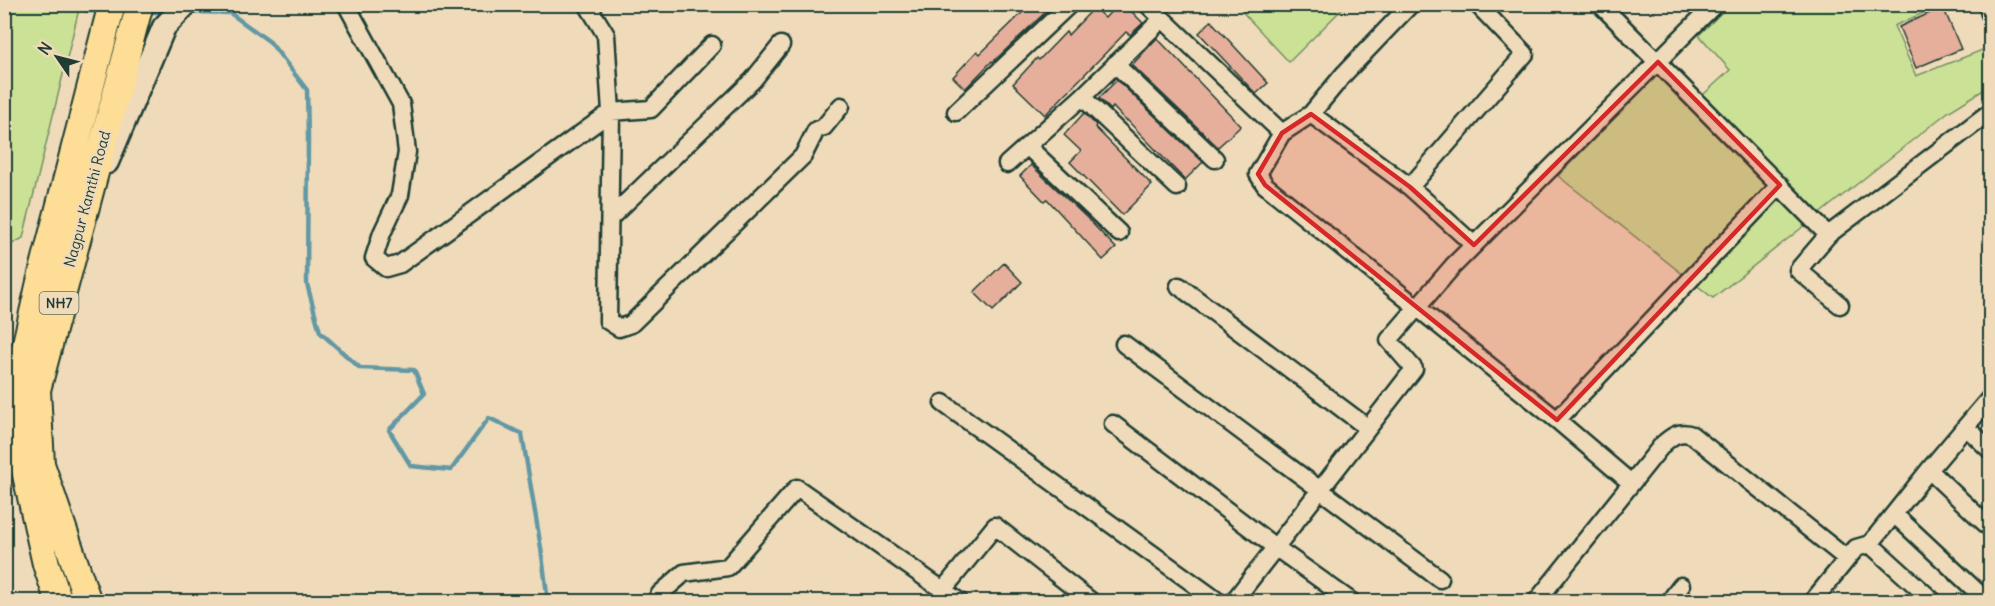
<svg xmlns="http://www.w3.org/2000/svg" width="1995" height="606" viewBox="0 0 1995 606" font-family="Delius,sans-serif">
<rect width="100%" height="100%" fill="#efdbb9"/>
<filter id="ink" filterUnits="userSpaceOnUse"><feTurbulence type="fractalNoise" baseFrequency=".0167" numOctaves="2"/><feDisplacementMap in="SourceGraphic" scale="12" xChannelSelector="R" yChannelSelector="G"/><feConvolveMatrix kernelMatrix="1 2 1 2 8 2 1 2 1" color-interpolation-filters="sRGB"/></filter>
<g filter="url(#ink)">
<!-- green -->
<path fill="#cbe196" stroke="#758f65" stroke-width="1.5" d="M 5,4 L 80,5 L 23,238 L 5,248 Z
M 1829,4 L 1831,9 L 1846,4 L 1941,5 L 1894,26 L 1916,76 L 1990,47 L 1990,86 L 1948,112 L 1713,298 L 1558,176 L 1660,71 L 1693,104 L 1730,70 L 1699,35 L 1729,5 Z
M 1236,5 L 1346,5 L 1289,62 Z"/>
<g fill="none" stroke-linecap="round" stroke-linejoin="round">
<!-- stream -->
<path stroke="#6298a5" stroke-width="4.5" d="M 87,11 L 100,11
M 152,12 L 161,12
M 196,12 L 230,13 L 270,42 L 307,90 L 308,137 L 307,284 L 320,332 L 360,368 L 414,370 L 424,394 L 389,430 L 411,466 L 451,470 L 489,418 L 522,434 L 541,548 L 548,602"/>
</g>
<!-- building -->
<path fill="#e6af9b" stroke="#1f3d34" stroke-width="1.5" d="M 1031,4 L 1054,4 L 993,62 L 992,61 L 965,89 L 953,77 L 977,51 L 980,54 Z
M 1118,4 L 1124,4 L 1143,23 L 1130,35 L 1126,32 L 1045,115 L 1013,84 L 1037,58 L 1039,60 L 1066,32 L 1068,35 L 1094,8 L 1105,18 Z
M 1943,7 L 1961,49 L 1916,68 L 1899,27 Z
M 1211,21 L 1268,83 L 1256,94 L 1199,33 Z
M 1157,38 L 1241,126 L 1218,147 L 1132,65 Z
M 1117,80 L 1203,162 L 1185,180 L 1127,120 L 1126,121 L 1113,107 L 1111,110 L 1099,98 Z
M 1084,113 L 1096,125 L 1095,127 L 1152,185 L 1122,215 L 1070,162 L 1081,151 L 1064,135 Z
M 1031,165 L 1086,217 L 1116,248 L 1103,260 L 1047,199 L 1044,201 L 1020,176 Z
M 1004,263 L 1022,282 L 993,311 L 974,292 Z"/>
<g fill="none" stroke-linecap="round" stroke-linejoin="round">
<defs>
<path id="street" d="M 346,4 L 401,104 L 407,152 L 400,195 L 382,233 L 374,258 L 386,268 L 400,264 L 611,112 L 651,109 L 712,45
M 587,4 L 606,35 L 611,112 L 608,321 L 619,328 L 631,324 L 803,156 L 816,130 L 824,127 L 841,106
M 1147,4 L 1282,133
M 1411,4 L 1344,74 L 1311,114 L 1282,133 L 1258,174 L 1265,185 L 1557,420 L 1631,483
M 1600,4 L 1828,235 L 1798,270 L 1840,305
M 1987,4 L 1990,14
M 1115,64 L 1215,159
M 1082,97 L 1177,187
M 956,112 L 1070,4
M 1311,114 L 1410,187 L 1474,245
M 1027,146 L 1119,233
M 1007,164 L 1082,97 L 1162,19
M 1410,187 L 1525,54 L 1477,4
M 610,218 L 753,80 L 781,45
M 1828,235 L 1990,112
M 1179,286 L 1368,428
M 1124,344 L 1440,579
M 943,403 L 1219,602
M 1557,420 L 1780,185
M 1113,424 L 1275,547 L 1352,602
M 1966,427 L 1990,450
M 1929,470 L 1990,528
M 1894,514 L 1988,602
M 1870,544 L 1934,602
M 943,590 L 995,526 L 1092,602
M 655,602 L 660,594 L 684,573 L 728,567 L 797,488 L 960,602
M 1233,602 L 1414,369 L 1389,340 L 1453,266 L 1715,4
M 1536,602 L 1663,444 C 1672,436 1680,430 1692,435 L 1847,559
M 1669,602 L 1681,586
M 1812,602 L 1856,548 L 1870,544 L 1929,470 L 1990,398"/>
<path id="secondary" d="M 107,162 L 164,27 L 186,4"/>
<path id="primary" d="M 59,602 L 46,564 L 22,457 L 22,361 L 40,282 L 112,4
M 88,602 L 41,464 L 37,390 L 140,4"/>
</defs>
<!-- street casing -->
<use href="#street" stroke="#1f3d34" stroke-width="21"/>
<!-- secondary casing -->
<use href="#secondary" stroke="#1f3d34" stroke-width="27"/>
<!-- primary casing -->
<use href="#primary" stroke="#1f3d34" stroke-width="30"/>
<!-- street -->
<use href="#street" stroke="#efdbb9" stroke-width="16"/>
<!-- secondary -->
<use href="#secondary" stroke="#efdbb9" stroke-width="22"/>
<!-- primary -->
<use href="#primary" stroke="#fedd96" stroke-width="26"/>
</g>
</g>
<!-- marked area -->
<path fill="#d62828" fill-opacity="0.2" stroke="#d62828" stroke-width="4.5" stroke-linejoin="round" d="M 1658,62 L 1780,185 L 1557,420 L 1265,185 L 1258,174 L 1282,133 L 1311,114 L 1410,187 L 1474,245 Z"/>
<g text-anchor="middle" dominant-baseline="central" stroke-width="5" stroke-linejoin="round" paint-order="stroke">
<!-- shield labels -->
<rect fill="#efdbb9" stroke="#5d6c5c" stroke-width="1.5" x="39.5" y="292" width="39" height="22" rx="4.5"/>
<g font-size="14" font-weight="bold" fill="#1f3d34">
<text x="59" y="303">NH7</text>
</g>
<!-- street labels -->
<g font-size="15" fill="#1f3d34" stroke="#efdbb9">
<text transform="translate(87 199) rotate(-75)">Nagpur Kamthi Road</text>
</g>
</g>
<!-- margin -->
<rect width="1995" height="606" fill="none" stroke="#efdbb9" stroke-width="24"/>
<rect x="12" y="12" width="1971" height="582" fill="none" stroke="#1f3d34" stroke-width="2" filter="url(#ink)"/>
<!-- north arrow -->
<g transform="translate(57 57) rotate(305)" stroke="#efdbb9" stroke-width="4.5" paint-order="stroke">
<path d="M0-4.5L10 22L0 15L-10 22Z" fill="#1f3d34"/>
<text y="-9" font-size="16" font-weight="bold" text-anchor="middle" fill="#1f3d34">N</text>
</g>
</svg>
